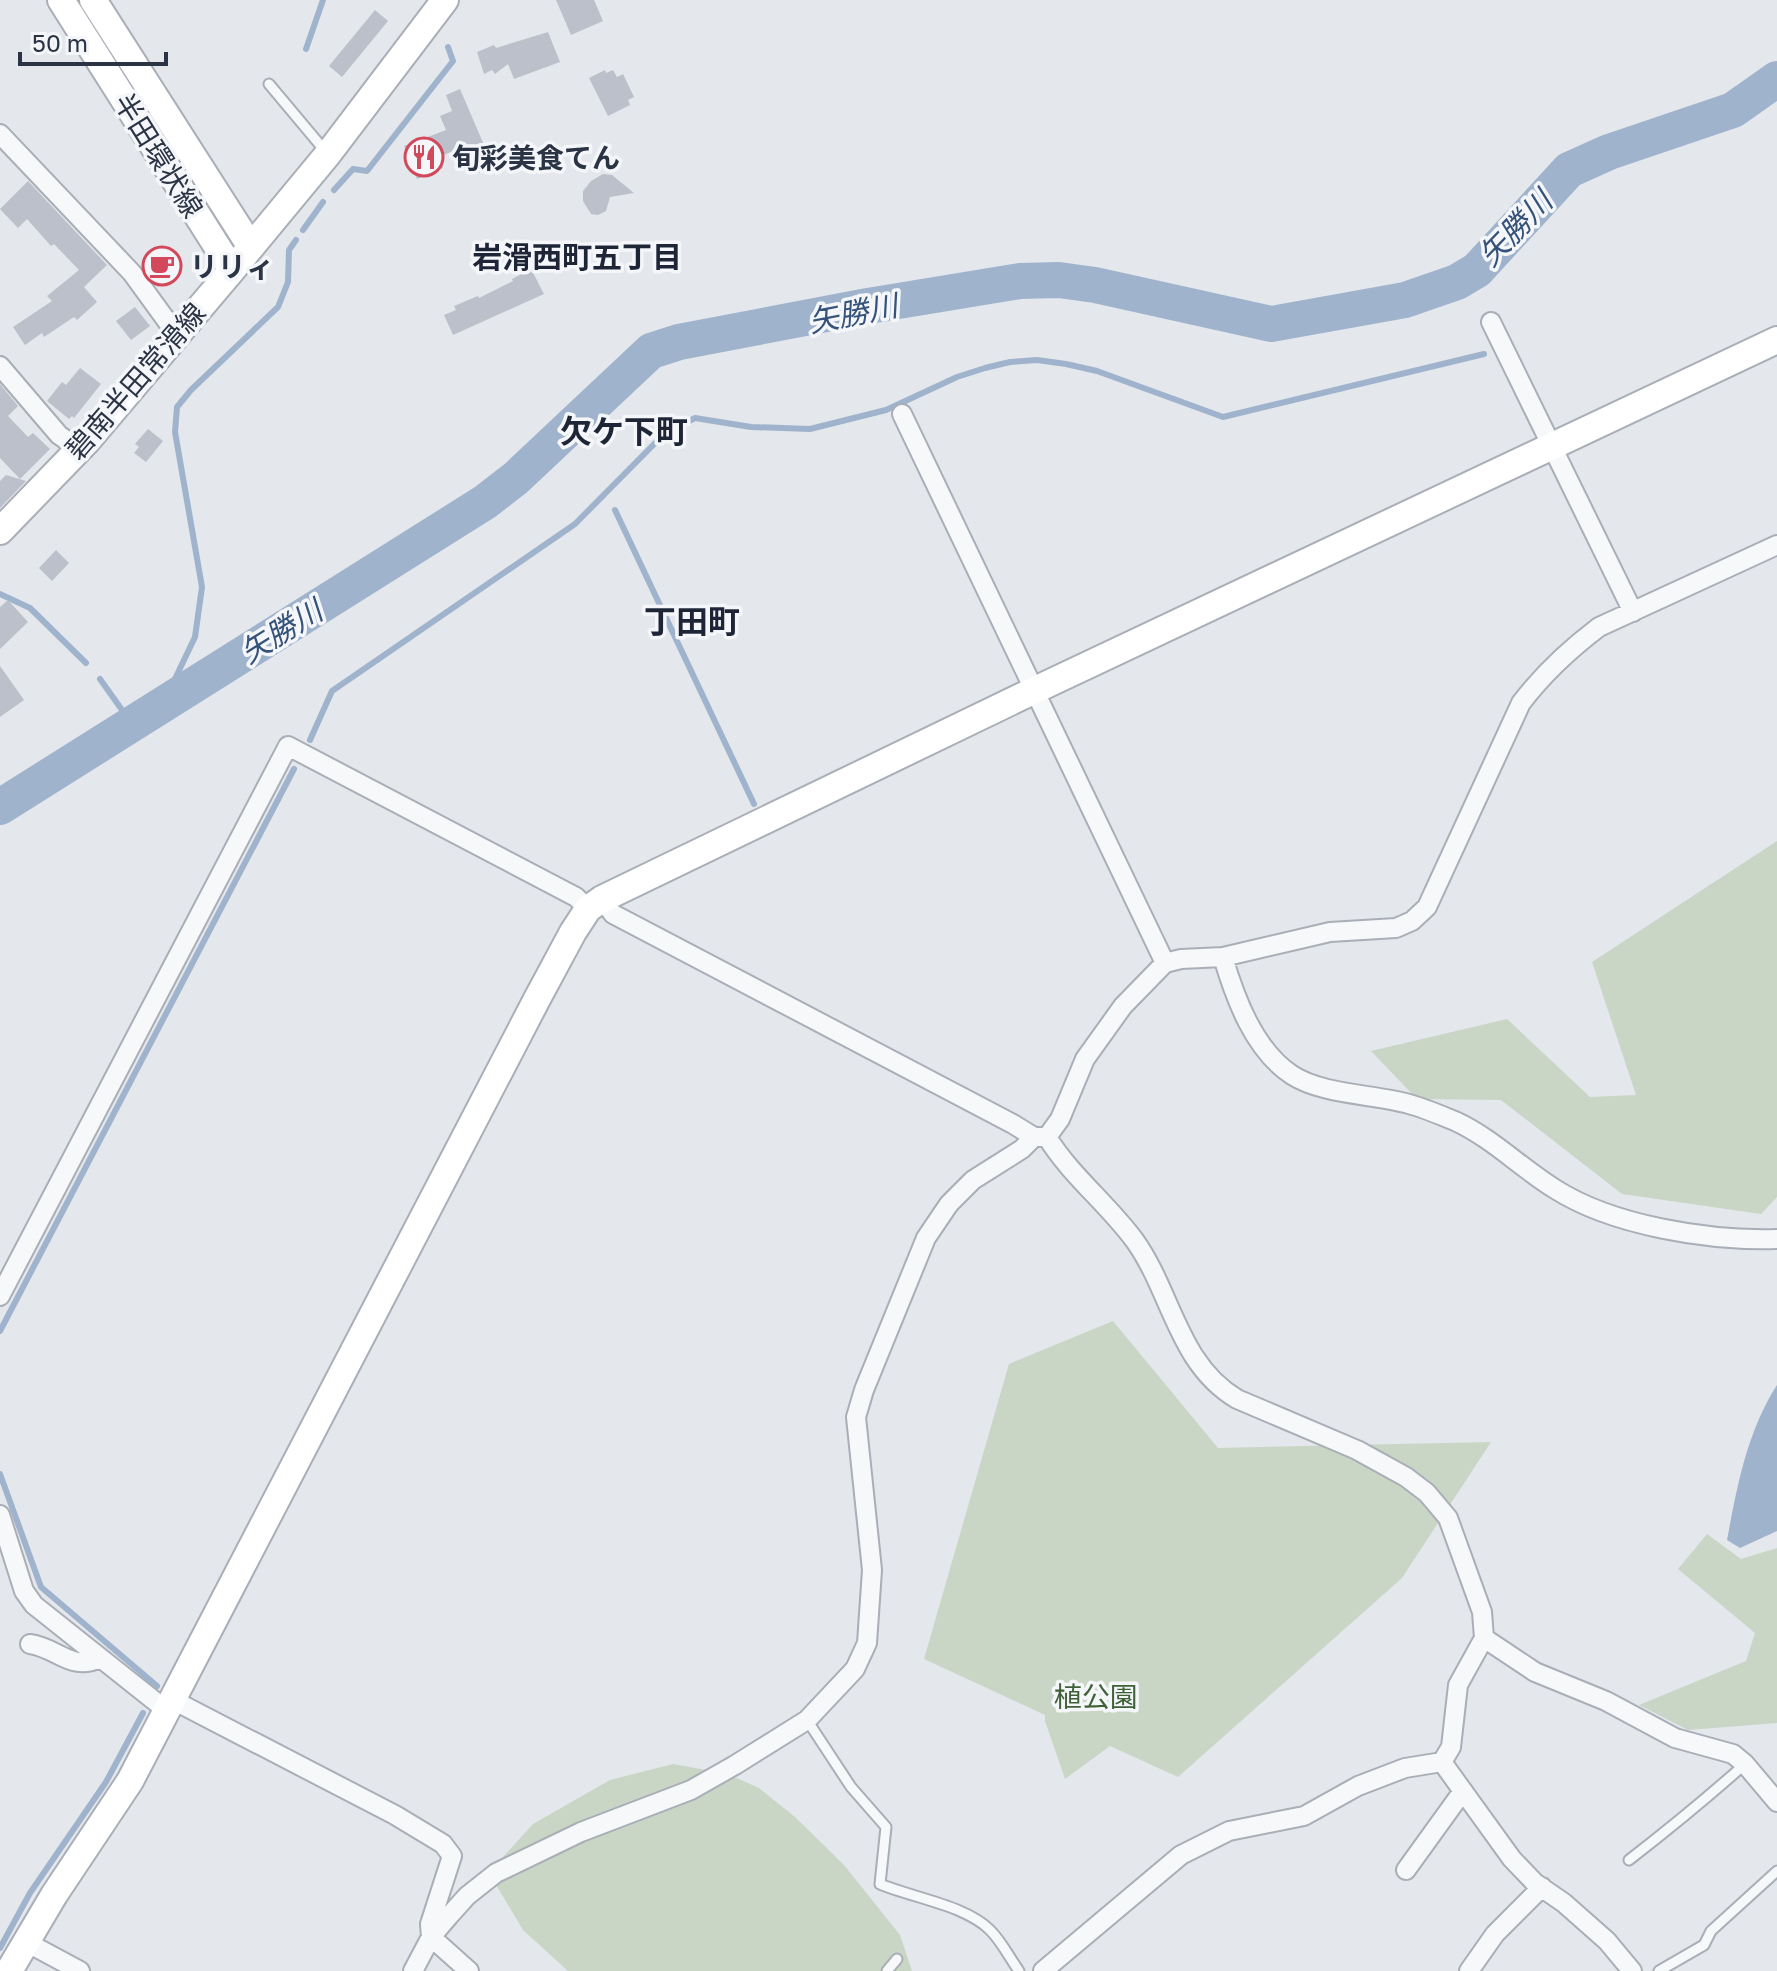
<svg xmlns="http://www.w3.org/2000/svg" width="1777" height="1971" viewBox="0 0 1777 1971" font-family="'Golos Text','Noto Sans JP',sans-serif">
<rect width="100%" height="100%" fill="#e4e7ec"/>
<!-- green -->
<path fill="#c9d6c5" d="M 1777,841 L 1777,1197 L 1761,1214 L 1622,1194 L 1501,1100 L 1417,1099 L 1371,1051 L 1507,1019 L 1590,1097 L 1636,1095 L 1592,962 Z
M 1113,1321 L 1218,1448 L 1491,1442 L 1402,1578 L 1178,1777 L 1110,1746 L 1065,1779 L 1045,1721 L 1045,1715 L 924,1659 L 1009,1364 Z
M 1707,1534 L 1741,1559 L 1777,1548 L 1777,1723 L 1688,1730 L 1639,1705 L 1746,1661 L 1755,1633 L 1678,1569 Z
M 673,1764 L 728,1774 L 759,1788 L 795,1817 L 844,1865 L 900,1935 L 912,1971 L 568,1971 L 523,1930 L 495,1883 L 503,1857 L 533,1824 L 610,1780 Z"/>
<!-- water -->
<path fill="#9fb4cc" d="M 1777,1385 L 1777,1531 L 1740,1548 L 1727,1540 C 1737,1486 1747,1432 1777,1385 Z"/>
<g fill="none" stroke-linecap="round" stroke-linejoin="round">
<!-- stream -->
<path stroke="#9fb4cc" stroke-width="6" d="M 306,49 L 323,0
M 334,190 L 353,169 L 367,171 L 453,61 L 448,47
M 303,230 L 323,202
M 615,510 L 754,804
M 0,594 L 30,608 L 86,663
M 100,679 L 132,724
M 143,717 L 174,681 L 195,637 L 202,587 L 175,432 L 177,407 L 191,390 L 278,307 L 288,282 L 289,250 L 296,240
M 310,740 L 332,691 L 575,524 L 664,434 L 695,418 L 751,427 L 810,429 L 886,410 L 957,377 L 985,368 L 1010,362 L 1037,360 L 1066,364 L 1097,371 L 1223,417 L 1484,354
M 0,1331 L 294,769
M 0,1474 L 41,1587 L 157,1686
M 0,1948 L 30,1893 L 106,1782 L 143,1713"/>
<!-- river -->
<path stroke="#9fb4cc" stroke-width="36" d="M 0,807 L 485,502 L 516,478 L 651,351 L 679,342 L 868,306 L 1020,281 L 1059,280 L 1095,285 L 1271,324 L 1405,300 L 1457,282 L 1477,270 L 1569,170 L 1609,152 L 1733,110 L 1777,79"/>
</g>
<!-- building -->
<path fill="#bbc0ca" d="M 556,0 L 594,0 L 603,21 L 571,35 Z
M 375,10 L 388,21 L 342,77 L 329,66 Z
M 548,32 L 560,62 L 514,79 L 508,64 L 495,74 L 492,70 L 484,74 L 477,52 L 494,45 L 496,48 Z
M 605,70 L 606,73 L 613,70 L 617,77 L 623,74 L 634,97 L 628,100 L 630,105 L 608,116 L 589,78 Z
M 460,89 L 493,166 L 478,173 L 467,145 L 439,157 L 443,168 L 417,179 L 404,146 L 446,130 L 440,116 L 452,111 L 446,95 Z
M 603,174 L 612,175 L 634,193 L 610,197 L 606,211 L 598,215 L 591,214 L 583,201 L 583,191 L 591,181 Z
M 28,181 L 107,265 L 84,287 L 97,302 L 77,320 L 74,317 L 44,337 L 42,333 L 25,345 L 13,327 L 52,301 L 47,296 L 79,270 L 54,244 L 51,246 L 27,219 L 18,228 L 0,209 Z
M 165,250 L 178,265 L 159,282 L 146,266 Z
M 531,269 L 544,294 L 453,335 L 444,315 L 456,310 L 454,306 L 478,296 L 479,298 L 513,281 L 512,279 Z
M 135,307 L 150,326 L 131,340 L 116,321 Z
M 80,368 L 101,384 L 74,418 L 72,416 L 69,419 L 47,401 L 62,382 L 66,385 Z
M 0,384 L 18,406 L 8,416 L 28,437 L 33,433 L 50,449 L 20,479 L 0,458 Z
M 148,429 L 163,441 L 146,462 L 134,453 L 139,447 L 135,444 Z
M 6,475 L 26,481 L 0,508 L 0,481 Z
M 56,550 L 69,563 L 52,581 L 39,568 Z
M 8,600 L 28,622 L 0,649 L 0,607 Z
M 0,666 L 24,700 L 0,717 Z"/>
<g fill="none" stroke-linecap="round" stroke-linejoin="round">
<defs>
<path id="lane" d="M 269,84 L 326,152
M 807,1720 L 851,1787 L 886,1827 L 880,1884 C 913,1898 965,1905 990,1930 C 1002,1942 1009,1957 1019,1971
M 1629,1860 C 1669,1829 1708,1797 1745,1764
M 887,1971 L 897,1959
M 1659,1971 L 1704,1945 L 1711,1931 L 1777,1871"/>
<path id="street" d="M 0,134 L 132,273 L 177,335
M 1491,322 L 1633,612
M 0,366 L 59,435 L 79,449
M 902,414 L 1165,963
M 602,899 L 613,914 L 1013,1124 L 1034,1137 L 1047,1137 L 1060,1119 L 1085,1059 L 1123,1006 L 1165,963 L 1181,959 L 1223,957 L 1330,932 L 1396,928 L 1412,921 L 1427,907 L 1521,703 C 1543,674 1570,649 1599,627 L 1777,545
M 1223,957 C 1235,998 1254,1050 1292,1075 C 1323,1095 1374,1094 1409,1104 C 1424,1108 1440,1115 1455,1121 C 1492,1138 1521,1168 1555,1189 C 1613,1226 1709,1241 1777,1239
M 1047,1137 C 1071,1176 1108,1204 1135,1241 C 1172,1293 1178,1364 1237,1399 L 1357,1450 L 1406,1477 L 1427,1493 L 1448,1518 L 1482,1612 L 1484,1638 L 1458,1685 L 1451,1747 L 1442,1762
M 0,1296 L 288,746 L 576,897 L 588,909
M 0,1515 L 24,1591 L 34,1605 L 166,1710
M 1484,1638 L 1535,1672 L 1606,1701 L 1675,1738 L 1733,1754 L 1745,1764 L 1777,1802
M 30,1644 C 58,1648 71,1672 100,1658
M 171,1699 L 395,1815 L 443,1844 L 452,1856 L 430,1924 L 431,1937 L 469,1971
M 1442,1762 L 1512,1859 L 1535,1883 L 1564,1903 L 1607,1941 L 1632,1971
M 1406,1870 L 1463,1791
M 26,1942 L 80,1971
M 413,1971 L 431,1937 L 449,1916 L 467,1896 L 496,1873 L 581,1832 L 691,1790 L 735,1765 L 807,1720 L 855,1669 L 867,1643 L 872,1570 L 856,1417 L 864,1390 L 926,1238 L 949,1204 L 973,1180 L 1022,1149 L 1034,1137
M 1043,1971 L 1181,1855 L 1229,1831 L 1304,1816 L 1358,1786 L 1405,1768 L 1442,1762
M 1469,1971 L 1495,1934 L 1542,1887"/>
<path id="secondary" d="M 61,0 L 232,270
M 93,0 L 251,247
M 0,531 L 87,441 L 232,270 L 328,154 L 445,0
M 9,1971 L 54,1895 L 130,1781 L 537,999 L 573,932 L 588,909 L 602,899 L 1035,690 L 1777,340"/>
</defs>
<!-- lane casing -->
<use href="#lane" stroke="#a9aeb7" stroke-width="13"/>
<!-- street casing -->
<use href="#street" stroke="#a9aeb7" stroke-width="22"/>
<!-- secondary casing -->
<use href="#secondary" stroke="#a9aeb7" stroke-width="30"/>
<!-- lane -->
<use href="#lane" stroke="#f7f8fa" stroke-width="9"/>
<!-- street -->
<use href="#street" stroke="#f7f8fa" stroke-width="18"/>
<!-- secondary -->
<use href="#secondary" stroke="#fff" stroke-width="26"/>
</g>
<!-- icons -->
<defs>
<symbol id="restaurant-ring" viewBox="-11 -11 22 22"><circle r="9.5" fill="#f4f6f9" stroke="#d1495b" stroke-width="1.5"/><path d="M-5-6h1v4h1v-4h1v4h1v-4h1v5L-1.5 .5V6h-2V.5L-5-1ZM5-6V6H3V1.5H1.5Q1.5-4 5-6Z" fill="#d1495b"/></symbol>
<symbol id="cafe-ring" viewBox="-11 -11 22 22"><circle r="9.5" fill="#f4f6f9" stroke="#d1495b" stroke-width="1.5"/><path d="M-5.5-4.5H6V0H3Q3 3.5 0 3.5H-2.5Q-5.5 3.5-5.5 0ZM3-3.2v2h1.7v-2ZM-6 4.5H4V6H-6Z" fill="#d1495b"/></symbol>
</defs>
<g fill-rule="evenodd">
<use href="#restaurant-ring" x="402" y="135" width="44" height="44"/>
<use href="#cafe-ring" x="140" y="244" width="44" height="44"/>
</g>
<g text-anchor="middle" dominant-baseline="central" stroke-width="7" stroke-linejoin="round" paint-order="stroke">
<!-- street labels -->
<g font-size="28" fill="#2b3445" stroke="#f4f6f9">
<text transform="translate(159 155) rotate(58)">半田環状線</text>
<text transform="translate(135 381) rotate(-49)">碧南半田常滑線</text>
</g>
<!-- poi labels -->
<g font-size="28" font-weight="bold" fill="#2b3445" stroke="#f4f6f9" text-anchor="start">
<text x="452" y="157">旬彩美食てん</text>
<text x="190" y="266">リリィ</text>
</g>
<!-- park labels -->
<g font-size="28" fill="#3f6138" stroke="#f4f6f9">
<text x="1096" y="1696">植公園</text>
</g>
<!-- water labels -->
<g font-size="30" font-style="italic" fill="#34527a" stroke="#f4f6f9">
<text transform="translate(1515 228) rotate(-46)">矢勝川</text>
<text transform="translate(853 313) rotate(-11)">矢勝川</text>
<text transform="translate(281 631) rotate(-32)">矢勝川</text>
</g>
<!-- neighbourhood labels -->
<g font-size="30" font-weight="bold" fill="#1d2536" stroke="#f4f6f9">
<text x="577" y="257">岩滑西町五丁目</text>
</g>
<!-- quarter labels -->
<g font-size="32" font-weight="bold" fill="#1d2536" stroke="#f4f6f9">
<text x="624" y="431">欠ケ下町</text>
<text x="692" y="621">丁田町</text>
</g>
</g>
<!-- scale -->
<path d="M20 52v12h146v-12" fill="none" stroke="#2b3445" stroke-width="4"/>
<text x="32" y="52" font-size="24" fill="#2b3445" stroke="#f4f6f9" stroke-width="6" paint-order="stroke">50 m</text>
</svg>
